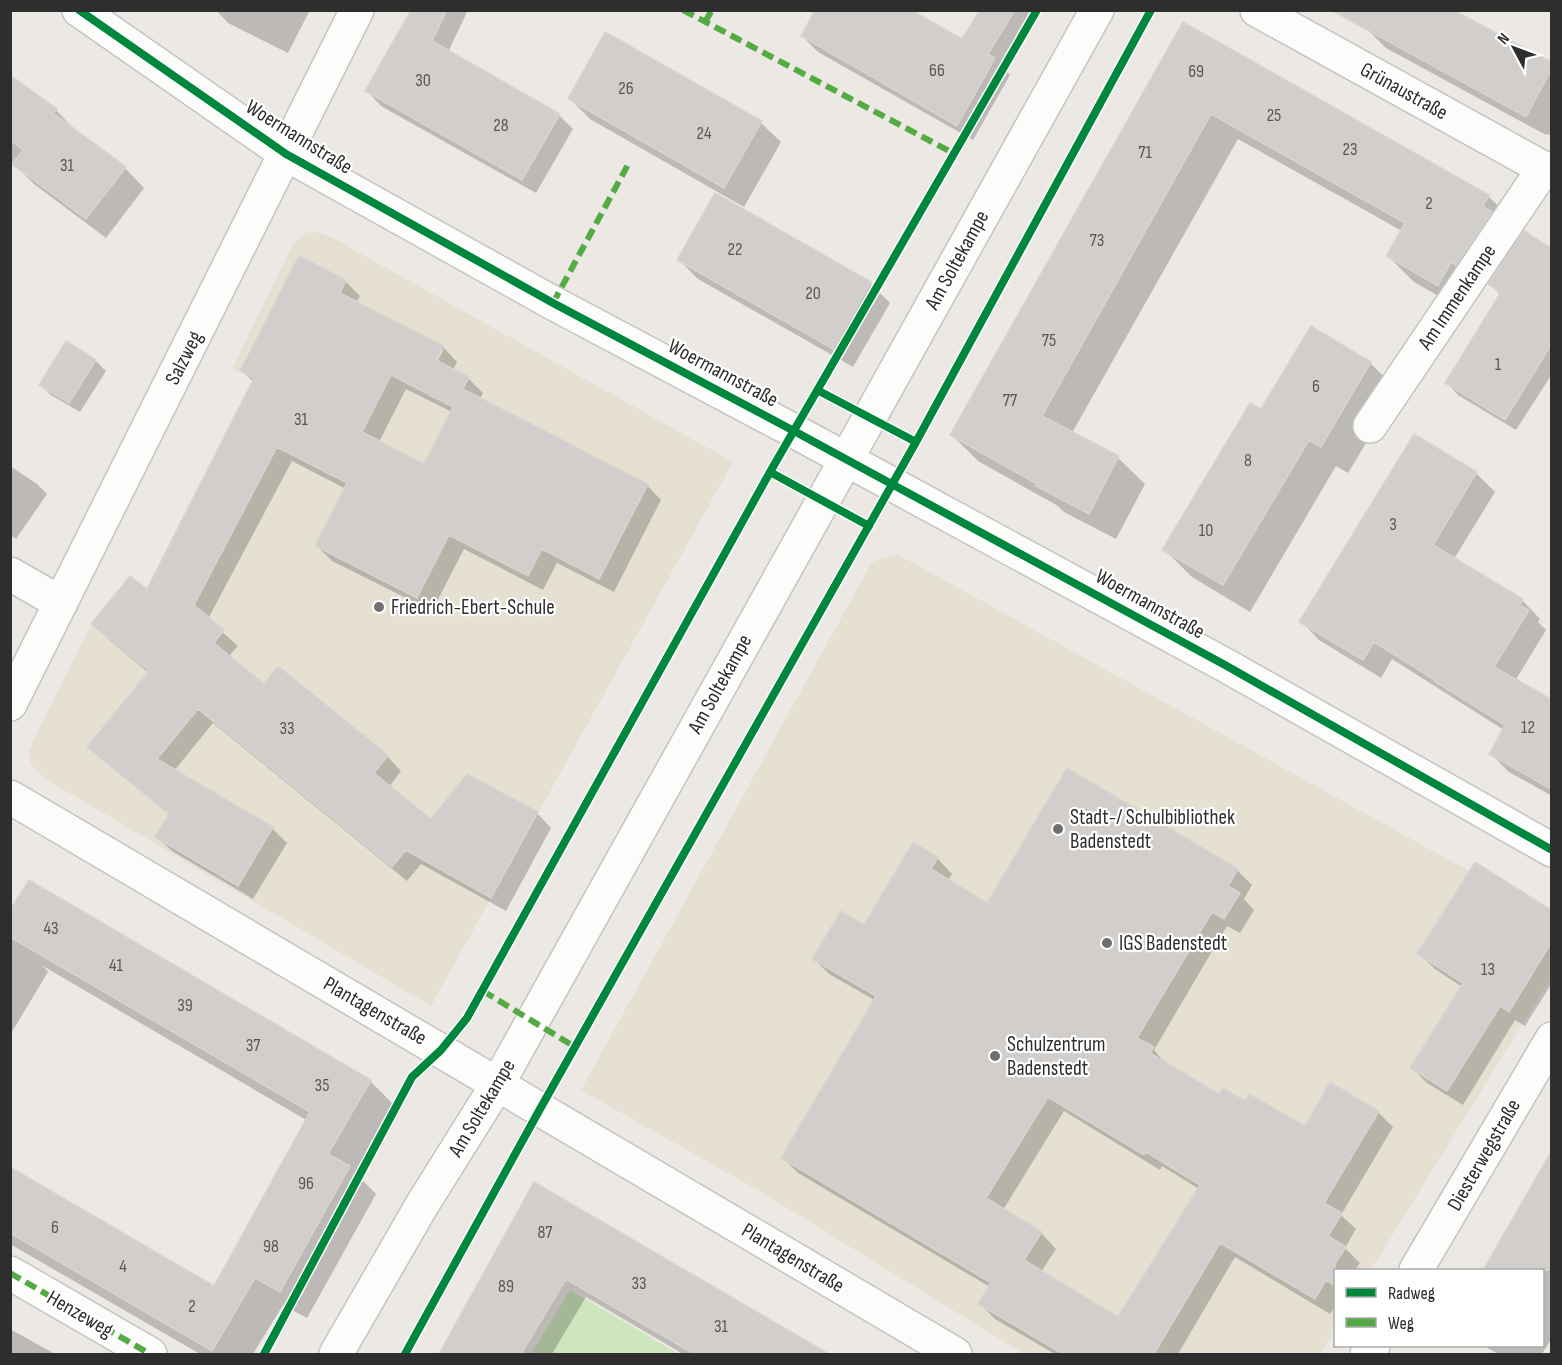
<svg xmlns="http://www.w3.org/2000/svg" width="1562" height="1365" viewBox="0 0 1562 1365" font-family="'Sofia Sans Condensed',sans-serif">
<rect width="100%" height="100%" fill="#ece8e4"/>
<!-- education -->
<path fill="#e6e0d3" d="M 318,232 L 331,237 L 733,462 L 431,1006 L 49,781 L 35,771 L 30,761 L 29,752 L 36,734 L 91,624 L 130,576 L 147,589 L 254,379 L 232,369 L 293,244 L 305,233 Z
M 897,554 L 1469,871 L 1475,863 L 1551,910 L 1551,977 L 1371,1270 L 1336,1270 L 1335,1329 L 1320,1354 L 1024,1354 L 761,1192 L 581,1090 L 872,562 Z"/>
<!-- green -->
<path fill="#cee6be" d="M 570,1290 L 679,1354 L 531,1354 Z"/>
<!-- shadow -->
<path fill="#0003" fill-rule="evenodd" d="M 216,10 L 310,10 L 288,53 L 228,23 Z
M 416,10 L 468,10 L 448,52 L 559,115 L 573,129 L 536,193 L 381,106 L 367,91 Z
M 982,10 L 1040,10 L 1004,69 L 1010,75 L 973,140 L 818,52 L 802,36 L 963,41 Z
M 1449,10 L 1552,64 L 1552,136 L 1547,134 L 1546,135 L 1386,48 L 1366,28 Z
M 1184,24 L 1488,196 L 1515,222 L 1509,231 L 1519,241 L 1524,233 L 1552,250 L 1552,374 L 1516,430 L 1458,395 L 1447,383 L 1501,295 L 1488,282 L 1483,290 L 1478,287 L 1465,311 L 1414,282 L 1388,256 L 1402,231 L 1238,139 L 1072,433 L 1118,458 L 1145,484 L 1116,539 L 1064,512 L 1058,506 L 978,461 L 952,435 Z
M 606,35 L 761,123 L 781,142 L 744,207 L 590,119 L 570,99 Z
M 10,76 L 56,110 L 75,130 L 125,168 L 144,188 L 106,238 L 34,184 L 10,160 Z
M 679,260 L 870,283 L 890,303 L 853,367 L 698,279 Z
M 345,281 L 360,296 L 356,303 L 443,347 L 457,362 L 453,370 L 468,378 L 483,393 L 479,400 L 647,485 L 661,500 L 614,592 L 557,563 L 543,590 L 464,549 L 432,611 L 332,561 L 317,546 L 346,489 L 292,461 L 208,619 L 238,646 L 228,657 L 264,686 L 387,756 L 401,771 L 389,787 L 432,821 L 537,813 L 551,828 L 506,911 L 421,864 L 407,881 L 213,723 L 174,771 L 272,828 L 287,843 L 253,899 L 172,851 L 157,837 L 170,815 L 104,761 L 89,746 L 149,673 L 108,639 L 93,624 L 147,592 L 254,382 L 242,371 ZM 440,351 L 443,351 L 434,367 L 432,366 ZM 406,389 L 452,412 L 425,466 L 379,442 Z
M 66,343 L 96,361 L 106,371 L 80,412 L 51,395 L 41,385 Z
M 1370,363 L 1398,390 L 1348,473 L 1336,466 L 1250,612 L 1192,577 L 1164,549 L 1262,411 Z
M 1415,436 L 1476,473 L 1495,492 L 1454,559 L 1522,600 L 1540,619 L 1538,622 L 1546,630 L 1515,681 L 1552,701 L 1552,796 L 1509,772 L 1491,754 L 1504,730 L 1392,659 L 1381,678 L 1319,640 L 1301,621 Z
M 10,466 L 37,484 L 47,494 L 16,539 L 10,535 Z
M 914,844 L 937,858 L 952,874 L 948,881 L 988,905 L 1237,870 L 1252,885 L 1244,899 L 1254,910 L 1240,933 L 1227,926 L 1154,1050 L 1167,1065 L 1220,1096 L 1246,1103 L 1305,1128 L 1378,1112 L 1393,1127 L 1341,1215 L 1356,1229 L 1345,1248 L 1360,1263 L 1355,1270 L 1336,1270 L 1336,1305 L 1330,1314 L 1235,1257 L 1178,1354 L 1055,1354 L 995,1319 L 980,1304 L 990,1287 L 798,1173 L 783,1158 L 876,1001 L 829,974 L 814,959 L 865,927 ZM 1064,1111 L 1160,1170 L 1162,1166 L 1199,1189 L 1118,1319 L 1041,1272 L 1056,1249 L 1041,1233 L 1003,1210 Z
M 1475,864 L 1552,912 L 1552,983 L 1525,1026 L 1515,1020 L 1463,1105 L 1427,1083 L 1412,1068 L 1462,987 L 1435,969 L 1419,954 Z
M 10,913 L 370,1081 L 398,1109 L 358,1176 L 376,1194 L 307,1318 L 283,1305 L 253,1354 L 200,1354 L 10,1244 L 10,1168 L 215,1288 L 308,1121 L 43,966 L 48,972 L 10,1035 Z
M 1552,1155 L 1552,1338 L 1542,1354 L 1499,1354 L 1483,1346 L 1542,1346 L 1542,1270 L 1484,1270 Z
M 535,1184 L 826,1354 L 683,1354 L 586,1297 L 552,1354 L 441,1354 Z
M 10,1329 L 55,1354 L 10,1354 Z"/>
<!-- building -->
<path fill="#d1cecb" stroke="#d7d4d0" stroke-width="1.5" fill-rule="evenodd" d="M 411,10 L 447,10 L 432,41 L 560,114 L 522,180 L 365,91 Z
M 815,10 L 911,10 L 962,39 L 980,10 L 1015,10 L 988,54 L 995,58 L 957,126 L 801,36 Z
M 1331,10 L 1453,10 L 1551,62 L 1551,70 L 1526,117 Z
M 1183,22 L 1489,195 L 1483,206 L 1492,212 L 1456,265 L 1451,262 L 1438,286 L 1386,256 L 1405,223 L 1211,114 L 1042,416 L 1119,456 L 1089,514 L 1036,486 L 1037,484 L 950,435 Z
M 605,32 L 762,121 L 724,188 L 568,99 Z
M 10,75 L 57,109 L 53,113 L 126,167 L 86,219 L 12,164 L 23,150 L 10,140 Z
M 715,193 L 871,282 L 833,349 L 677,260 Z
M 1524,231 L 1551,248 L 1551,345 L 1505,420 L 1445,383 L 1501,292 L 1488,284 Z
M 299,256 L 346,280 L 340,293 L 444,346 L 436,360 L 469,377 L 463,389 L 648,484 L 599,579 L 542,549 L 528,576 L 449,535 L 417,598 L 315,546 L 347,483 L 277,447 L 194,605 L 224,630 L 214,643 L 264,684 L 278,666 L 388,755 L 374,773 L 431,819 L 467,774 L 538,812 L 491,898 L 406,850 L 392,867 L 198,709 L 157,759 L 273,827 L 238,886 L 155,837 L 169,814 L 87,747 L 149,671 L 91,624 L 130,576 L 147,589 L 254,378 L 240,371 ZM 391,375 L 453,407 L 424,464 L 362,432 Z
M 1311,326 L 1371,362 L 1321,447 L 1309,440 L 1223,585 L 1162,550 L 1250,403 L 1261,409 Z
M 66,341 L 96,360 L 69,403 L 39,385 Z
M 1414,434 L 1477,472 L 1433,545 L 1523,599 L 1519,605 L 1529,610 L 1494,667 L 1551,699 L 1551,789 L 1489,754 L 1505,725 L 1434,681 L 1435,680 L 1374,642 L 1363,660 L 1299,622 Z
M 1067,768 L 1238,869 L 1228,886 L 1240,893 L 1224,919 L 1212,912 L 1137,1038 L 1154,1047 L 1150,1053 L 1219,1094 L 1223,1088 L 1245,1101 L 1249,1094 L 1305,1126 L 1330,1082 L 1379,1111 L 1324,1203 L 1342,1213 L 1328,1236 L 1346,1247 L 1335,1264 L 1335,1286 L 1326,1280 L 1315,1299 L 1220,1243 L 1154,1354 L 1063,1354 L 978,1304 L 991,1283 L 781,1158 L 876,996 L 812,959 L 841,911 L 864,925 L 913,842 L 938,857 L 931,869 L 987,903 ZM 1048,1097 L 1144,1155 L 1146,1152 L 1200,1185 L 1118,1317 L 1024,1260 L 1042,1232 L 986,1198 Z
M 1475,862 L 1551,910 L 1551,943 L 1509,1012 L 1500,1006 L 1447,1091 L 1410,1068 L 1463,983 L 1417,954 Z
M 29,880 L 371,1080 L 328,1154 L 350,1166 L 280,1292 L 255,1278 L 212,1351 L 10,1233 L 10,1167 L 214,1286 L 310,1112 L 10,937 L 10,910 Z
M 1551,1152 L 1551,1270 L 1483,1270 Z
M 534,1182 L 829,1354 L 694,1354 L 566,1279 L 521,1354 L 439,1354 Z"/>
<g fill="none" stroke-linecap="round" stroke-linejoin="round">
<defs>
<path id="minor" d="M 79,10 L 286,154 L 553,303 L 794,431 L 1225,665 L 1552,850
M 1257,10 L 1552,173
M 1370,426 L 1544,168
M 10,574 L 61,603
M 10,704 L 357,10
M 10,797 L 955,1354
M 1416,1270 L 1552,1039
M 10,1273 L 150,1354
M 336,1354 L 422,1205 L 497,1085 L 1097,10
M 1367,1354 L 1373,1346"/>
</defs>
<!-- minor casing -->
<use href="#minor" stroke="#c5c4c5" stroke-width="36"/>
<!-- minor -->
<use href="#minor" stroke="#fcfcfb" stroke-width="33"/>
<!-- quiet -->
<path stroke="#54ab44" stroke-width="6" stroke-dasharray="12 6" stroke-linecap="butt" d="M 683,10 L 953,153
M 705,22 L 712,10
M 553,303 L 630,161
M 483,991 L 575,1047
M 10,1273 L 150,1354"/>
<defs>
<path id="cycleway" d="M 79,10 L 286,154 L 553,303 L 794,431 L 1225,665 L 1552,850
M 819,391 L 916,442
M 770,472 L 869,526
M 264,1354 L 412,1077 L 441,1050 L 467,1018 L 770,472 L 1037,10
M 405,1354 L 540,1109 L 916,442 L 1151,10"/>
</defs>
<!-- cycleway casing -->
<use href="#cycleway" stroke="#fff" stroke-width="11"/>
<!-- cycleway -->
<use href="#cycleway" stroke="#00873e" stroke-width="8"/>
</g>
<!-- markers -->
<g fill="#706f6e" stroke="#fff" stroke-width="2">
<circle cx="379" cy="607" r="6"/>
<circle cx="1058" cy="829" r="6"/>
<circle cx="1107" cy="943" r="6"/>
<circle cx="995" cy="1056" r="6"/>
</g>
<g text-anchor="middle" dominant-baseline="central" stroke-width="4.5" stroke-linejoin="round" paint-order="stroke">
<!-- number labels -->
<g font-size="18" fill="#585857">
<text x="937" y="70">66</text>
<text x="1196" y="71">69</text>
<text x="423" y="80">30</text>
<text x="626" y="88">26</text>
<text x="1274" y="115">25</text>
<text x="501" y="125">28</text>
<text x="704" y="133">24</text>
<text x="1350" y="149">23</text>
<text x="1145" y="152">71</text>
<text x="67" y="165">31</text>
<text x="1429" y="203">2</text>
<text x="1097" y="240">73</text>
<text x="735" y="249">22</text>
<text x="813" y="293">20</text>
<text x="1049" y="340">75</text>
<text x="1498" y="364">1</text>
<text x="1316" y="386">6</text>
<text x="1010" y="400">77</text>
<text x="301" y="419">31</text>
<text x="1248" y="460">8</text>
<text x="1393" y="524">3</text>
<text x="1206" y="530">10</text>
<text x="1528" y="727">12</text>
<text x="287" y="728">33</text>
<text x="51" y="928">43</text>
<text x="116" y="965">41</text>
<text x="1488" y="969">13</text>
<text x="185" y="1005">39</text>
<text x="253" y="1045">37</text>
<text x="322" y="1085">35</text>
<text x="306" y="1183">96</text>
<text x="55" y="1227">6</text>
<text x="545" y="1232">87</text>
<text x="271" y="1246">98</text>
<text x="123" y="1266">4</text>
<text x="639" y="1283">33</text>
<text x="506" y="1286">89</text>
<text x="192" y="1306">2</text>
<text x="721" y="1326">31</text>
</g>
<!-- street labels -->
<g font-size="21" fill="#2e2e2e" stroke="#fff">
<text transform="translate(1404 91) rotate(29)">Grünaustraße</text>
<text transform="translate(299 137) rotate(32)">Woermannstraße</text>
<text transform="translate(957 260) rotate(-61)">Am Soltekampe</text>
<text transform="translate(1457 297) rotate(-56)">Am Immenkampe</text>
<text transform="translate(184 358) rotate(-63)">Salzweg</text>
<text transform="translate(723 373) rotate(28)">Woermannstraße</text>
<text transform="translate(1150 604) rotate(29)">Woermannstraße</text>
<text transform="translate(720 684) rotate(-61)">Am Soltekampe</text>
<text transform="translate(375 1011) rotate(30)">Plantagenstraße</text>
<text transform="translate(482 1108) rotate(-59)">Am Soltekampe</text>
<text transform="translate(1484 1155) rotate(-60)">Diesterwegstraße</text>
<text transform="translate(793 1258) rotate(31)">Plantagenstraße</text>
<text transform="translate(80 1314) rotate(30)">Henzeweg</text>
</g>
<!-- poi labels -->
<g font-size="21" fill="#2e2e2e" stroke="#fff" text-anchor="start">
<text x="391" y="607">Friedrich-Ebert-Schule</text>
<text x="1070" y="817">Stadt-/ Schulbibliothek<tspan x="1070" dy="24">Badenstedt</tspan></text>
<text x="1119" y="943">IGS Badenstedt</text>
<text x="1007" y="1044">Schulzentrum<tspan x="1007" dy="24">Badenstedt</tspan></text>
</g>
</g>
<!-- border -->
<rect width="1562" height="1365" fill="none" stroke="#2e2e2e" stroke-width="24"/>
<!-- legend -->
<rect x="1334" y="1269" width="210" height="78" fill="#ffffff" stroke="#ababab" stroke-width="1.5"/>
<rect x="1346" y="1288" width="30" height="9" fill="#00873e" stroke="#ababab" stroke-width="1.5"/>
<text x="1388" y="1299" font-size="18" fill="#2e2e2e">Radweg</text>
<rect x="1346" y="1318" width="30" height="9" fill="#54ab44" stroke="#ababab" stroke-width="1.5"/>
<text x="1388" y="1329" font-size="18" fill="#2e2e2e">Weg</text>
<!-- north arrow -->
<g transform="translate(1514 48) rotate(311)" stroke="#ffffff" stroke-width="4.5" paint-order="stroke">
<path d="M0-4.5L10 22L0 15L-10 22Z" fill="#2e2e2e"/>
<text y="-9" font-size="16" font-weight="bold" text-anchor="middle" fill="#2e2e2e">N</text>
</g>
</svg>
